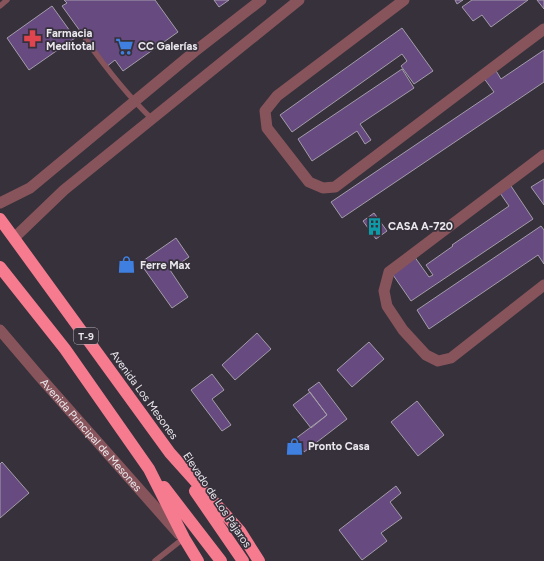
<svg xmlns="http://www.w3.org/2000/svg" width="544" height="561" viewBox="0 0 544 561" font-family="Figtree,sans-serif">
<rect width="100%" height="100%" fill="#36313b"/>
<!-- building -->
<path fill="#674a80" stroke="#a39da9" d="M 64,0 L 155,0 L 178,32 L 123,71 L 115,60 L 106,67 L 62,6 L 67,3 Z
M 214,0 L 229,0 L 219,7 Z
M 455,0 L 463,0 L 457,4 Z
M 472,0 L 528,0 L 491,27 L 482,15 L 473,21 L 462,7 Z
M 537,0 L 544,0 L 544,9 Z
M 52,6 L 75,38 L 29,70 L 7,38 Z
M 402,28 L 433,71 L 414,84 L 401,66 L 407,61 L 402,54 L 292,132 L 280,115 Z
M 544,50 L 544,82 L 342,218 L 331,202 L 494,92 L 483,77 L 495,69 L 501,79 Z
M 402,69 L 414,88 L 360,124 L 371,140 L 365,144 L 357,131 L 312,161 L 298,139 Z
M 544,179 L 544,205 L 531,187 Z
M 511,186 L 533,219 L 411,301 L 391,272 L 414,256 L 429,277 L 433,275 L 426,265 L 453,246 L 452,245 L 509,206 L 500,193 Z
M 374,213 L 387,231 L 376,239 L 363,221 Z
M 541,226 L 544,230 L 544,264 L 538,255 L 429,329 L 417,310 Z
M 176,238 L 189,257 L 170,270 L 188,297 L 172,308 L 140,263 Z
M 257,333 L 271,349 L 235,380 L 222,365 Z
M 369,342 L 384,359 L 352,387 L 337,370 Z
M 212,374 L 224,390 L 212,399 L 231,425 L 222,431 L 191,390 Z
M 319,382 L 347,419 L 304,452 L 295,439 L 327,415 L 308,390 Z
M 310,392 L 327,415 L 311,428 L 293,405 Z
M 417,401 L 444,435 L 418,456 L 391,422 Z
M 2,462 L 29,493 L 0,518 L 0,464 Z
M 396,486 L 401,493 L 390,502 L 402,518 L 381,533 L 387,541 L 362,560 L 339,530 Z"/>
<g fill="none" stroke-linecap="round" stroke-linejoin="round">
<!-- lane -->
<path stroke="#87545b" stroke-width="5.5" d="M 0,6 L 7,0
M 86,40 C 106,68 127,95 152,119
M 155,561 L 184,538"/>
<!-- street -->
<g stroke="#87545b" stroke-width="11">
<path d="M 404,0 L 277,96 L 265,111 L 267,128 L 309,182 L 323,188 L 335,187 L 544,29"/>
<path d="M 544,155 L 389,272 L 384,291 L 387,306 L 403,330 L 426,355 L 438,361 L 451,358 L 544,285"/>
<path d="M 0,203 L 30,188 L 194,52 L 261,0"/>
<path d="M 14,238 L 64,190 L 299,0"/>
<path id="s1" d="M 0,330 L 40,377 L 179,534"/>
</g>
<!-- highway -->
<path stroke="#f67b8f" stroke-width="12" d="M 0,219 L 170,453 L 240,531 L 259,561
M 0,267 L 65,349 L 149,469 L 184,538 L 198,561
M 164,487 L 221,561
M 195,491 L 243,561"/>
</g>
<!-- icons -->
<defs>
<symbol id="pharmacy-bare" viewBox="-9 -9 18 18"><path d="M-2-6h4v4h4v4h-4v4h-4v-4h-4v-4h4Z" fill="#e0444e" stroke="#36313b" stroke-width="2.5" paint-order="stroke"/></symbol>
<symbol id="supermarket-bare" viewBox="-9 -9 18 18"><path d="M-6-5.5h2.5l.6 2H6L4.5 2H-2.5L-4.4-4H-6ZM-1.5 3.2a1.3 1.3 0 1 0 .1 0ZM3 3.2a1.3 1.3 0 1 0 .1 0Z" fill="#3f7fe0" stroke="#36313b" stroke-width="2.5" paint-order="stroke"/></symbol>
<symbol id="building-bare" viewBox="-9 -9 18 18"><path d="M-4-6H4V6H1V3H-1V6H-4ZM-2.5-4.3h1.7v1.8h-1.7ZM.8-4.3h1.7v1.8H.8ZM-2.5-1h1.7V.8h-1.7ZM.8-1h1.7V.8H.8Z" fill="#0f9aa8" stroke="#36313b" stroke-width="2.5" paint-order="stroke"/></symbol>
<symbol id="shop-bare" viewBox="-9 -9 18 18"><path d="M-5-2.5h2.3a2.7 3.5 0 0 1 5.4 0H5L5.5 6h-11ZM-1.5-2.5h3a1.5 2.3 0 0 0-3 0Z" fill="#3f7fe0" stroke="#36313b" stroke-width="2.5" paint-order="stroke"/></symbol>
</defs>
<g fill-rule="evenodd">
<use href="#pharmacy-bare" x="20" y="26" width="25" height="25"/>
<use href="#supermarket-bare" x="112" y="34" width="25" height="25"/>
<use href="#building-bare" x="362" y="214" width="25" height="25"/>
<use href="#shop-bare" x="114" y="252" width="25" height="25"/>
<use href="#shop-bare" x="282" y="434" width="25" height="25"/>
</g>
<g text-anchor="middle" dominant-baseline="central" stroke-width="3.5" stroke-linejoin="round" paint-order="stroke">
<!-- shield labels -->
<rect fill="#36313b" stroke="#b4b0b8" stroke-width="1" x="74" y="328" width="24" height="16" rx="3"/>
<g font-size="10" font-weight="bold" fill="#eae7ed">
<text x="86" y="336">T-9</text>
</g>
<!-- poi labels -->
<g font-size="11" font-weight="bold" fill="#eae7ed" stroke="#36313b" text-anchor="start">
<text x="46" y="33">Farmacia<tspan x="46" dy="13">Meditotal</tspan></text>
<text x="138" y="46">CC Galerías</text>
<text x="388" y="226">CASA A-720</text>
<text x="140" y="265">Ferre Max</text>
<text x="308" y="446">Pronto Casa</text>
</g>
<!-- street labels -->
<g font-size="11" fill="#eae7ed" stroke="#36313b">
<text transform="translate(144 395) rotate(54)">Avenida Los Mesones</text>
<text stroke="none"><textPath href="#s1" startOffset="139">Avenida Principal de Mesones</textPath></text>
<text transform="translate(217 500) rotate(56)">Elevado de Los Pájaros</text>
</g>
</g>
</svg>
